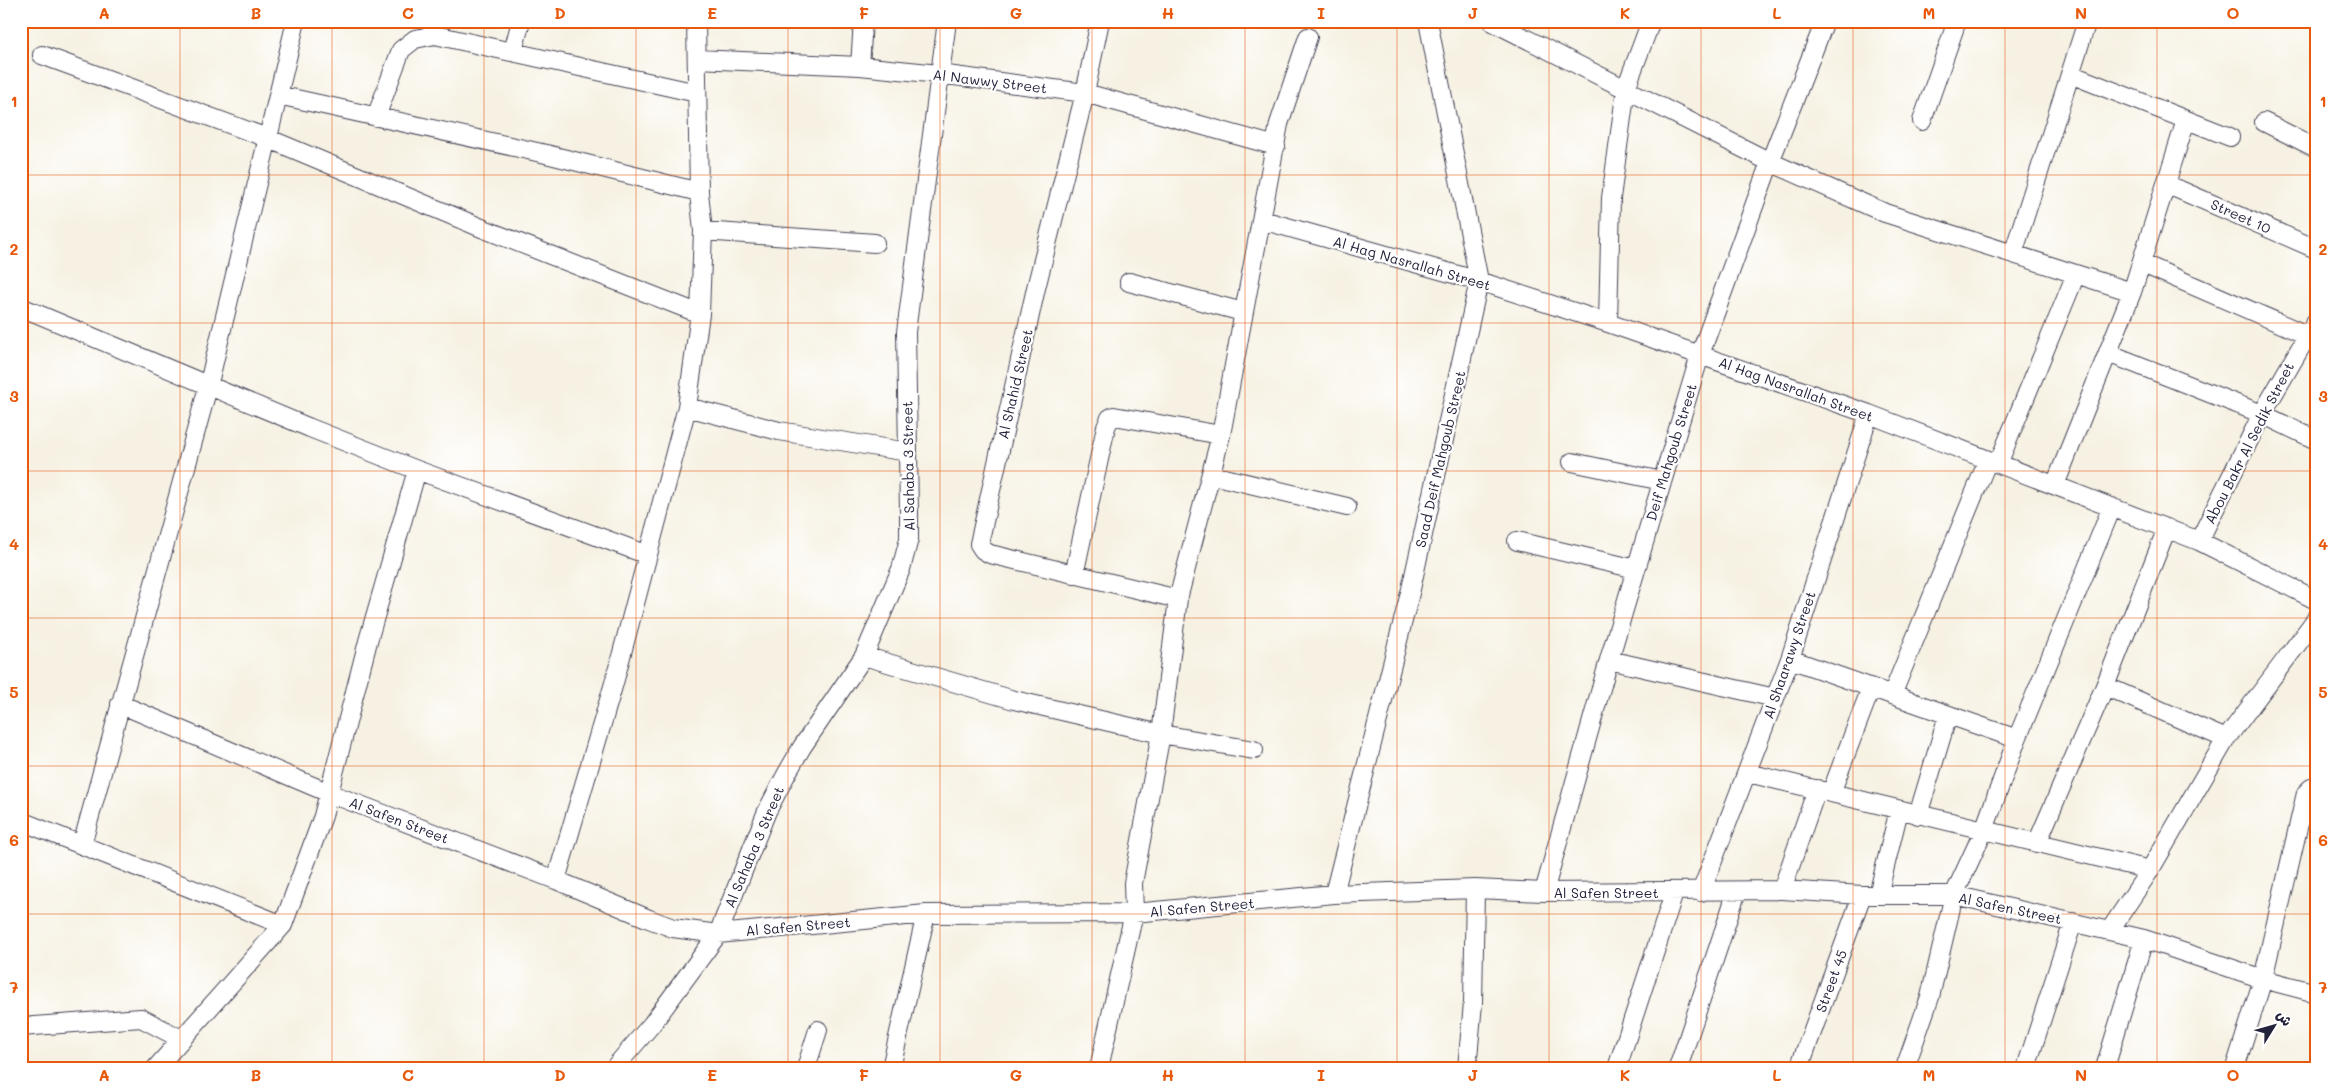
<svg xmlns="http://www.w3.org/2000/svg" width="2337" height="1089" viewBox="0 0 2337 1089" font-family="Mali,'Playpen Sans Arabic',sans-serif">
<rect width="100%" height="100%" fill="#fff"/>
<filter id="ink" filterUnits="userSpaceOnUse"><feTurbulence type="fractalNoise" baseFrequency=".02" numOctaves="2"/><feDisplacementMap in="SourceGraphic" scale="10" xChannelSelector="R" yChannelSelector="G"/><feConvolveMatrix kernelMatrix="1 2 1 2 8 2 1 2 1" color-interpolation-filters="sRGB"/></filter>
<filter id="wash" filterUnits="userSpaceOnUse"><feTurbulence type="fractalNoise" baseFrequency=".0096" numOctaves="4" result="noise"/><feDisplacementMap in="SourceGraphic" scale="20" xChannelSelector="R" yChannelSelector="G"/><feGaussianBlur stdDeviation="1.12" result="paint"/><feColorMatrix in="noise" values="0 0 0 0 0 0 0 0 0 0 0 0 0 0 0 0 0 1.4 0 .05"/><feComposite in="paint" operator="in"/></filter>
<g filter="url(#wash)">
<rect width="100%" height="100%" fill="#f6f1e2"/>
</g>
<g filter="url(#ink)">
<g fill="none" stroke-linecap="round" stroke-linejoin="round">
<defs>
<path id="minor" d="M 1100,21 L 1085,93 L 1036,288 L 979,544 L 983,550 L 990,554 L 1178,599
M 1491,21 L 1770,162 L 1885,213 L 2132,292
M 513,51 L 521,21
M 42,55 L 267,138 L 484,229 L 700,314
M 697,59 L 860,66 L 939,74 L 1085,93 L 1276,146
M 860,66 L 863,21
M 2070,74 L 2230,137
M 278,95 L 546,154 L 699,192
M 376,117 L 401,50 L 415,39 L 435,35 L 697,93
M 1922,121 L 1957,21
M 2264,122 L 2316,148
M 2166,184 L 2316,249
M 1262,220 L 1479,281 L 1608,323 L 1869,414 L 2199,541 L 2316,600
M 703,231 L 875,243
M 2013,254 L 2087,21
M 2141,263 L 2316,339
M 1129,282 L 1243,312
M 21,307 L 310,428 L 417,470 L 648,555
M 1608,323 L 1611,198 L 1626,88 L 1651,21
M 2108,353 L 2262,414 L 2316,440
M 687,407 L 779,431 L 908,452
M 1572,462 L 1662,481
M 1998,464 L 2076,274
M 1212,475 L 1347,507
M 2055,485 L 2132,292 L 2186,120
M 1517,541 L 1636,569
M 2199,541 L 2262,414 L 2316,321
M 1074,575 L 1106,427 L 1110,418 L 1114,416 L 1221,435
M 864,656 L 1014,700 L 1161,734 L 1254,750
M 1790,659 L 2017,739
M 1609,660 L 1775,698
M 2105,686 L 2226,739
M 1892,695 L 1988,460
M 120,704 L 329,793 L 556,880 L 649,919 L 673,928 L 718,934 L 926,914 L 1134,913 L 1334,894 L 1475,889 L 1544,892 L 1782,890 L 1862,895 L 1954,895 L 2144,939 L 2263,979 L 2316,993
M 1748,773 L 2150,870
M 1831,793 L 1871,688
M 1918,815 L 1948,715
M 21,821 L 283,925
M 2037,843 L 2105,686 L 2167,528
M 82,845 L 208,387 L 296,21
M 556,880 L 614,683 L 687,407 L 700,314 L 703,231 L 699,192 L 696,21
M 1782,890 L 1817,789
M 1544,892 L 1609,660 L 1700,355 L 1770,162 L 1825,21
M 1701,892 L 1790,659 L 1869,414
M 1334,894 L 1411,589 L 1479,281 L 1428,21
M 1878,895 L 1899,810
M 2110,930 L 2150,870 L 2226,739 L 2316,619
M 21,1027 L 141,1018 L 181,1039
M 156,1068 L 283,925 L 323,816 L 368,641 L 417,470
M 614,1068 L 652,1024 L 718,934 L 767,811 L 787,773 L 802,747 L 864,656 L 901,569 L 909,539 L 909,512 L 906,332 L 947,21
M 806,1068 L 818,1030
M 891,1068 L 926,914
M 1099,1068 L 1134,913 L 1133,883 L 1161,734 L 1178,599 L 1221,435 L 1279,124 L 1308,37
M 1467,1068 L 1473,1003 L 1475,889
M 1617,1068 L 1674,893
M 1678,1068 L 1737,891
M 1799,1068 L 1862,895
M 1905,1068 L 1930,997 L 1954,895 L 1984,830 L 2017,739 L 2112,507
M 2026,1068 L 2073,922
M 2105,1068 L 2144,939
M 2235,1068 L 2263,979 L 2306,793 L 2311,788 L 2316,787"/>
</defs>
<!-- minor casing -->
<use href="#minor" stroke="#424154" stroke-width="20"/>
<!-- minor -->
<use href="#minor" stroke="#fff" stroke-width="18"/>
</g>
</g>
<!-- grid -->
<path fill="none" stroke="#e8590c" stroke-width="1" stroke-opacity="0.55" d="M 180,21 L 180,1068M 332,21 L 332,1068M 484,21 L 484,1068M 636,21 L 636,1068M 788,21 L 788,1068M 940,21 L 940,1068M 1092,21 L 1092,1068M 1245,21 L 1245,1068M 1397,21 L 1397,1068M 1549,21 L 1549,1068M 1701,21 L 1701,1068M 1853,21 L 1853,1068M 2005,21 L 2005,1068M 2157,21 L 2157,1068M 21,175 L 2316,175M 21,323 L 2316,323M 21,471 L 2316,471M 21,618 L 2316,618M 21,766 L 2316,766M 21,914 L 2316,914"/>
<g text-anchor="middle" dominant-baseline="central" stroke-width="4.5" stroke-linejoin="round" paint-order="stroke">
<!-- street labels -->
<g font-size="14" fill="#22223b" stroke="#fff">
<text transform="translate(990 81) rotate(7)">Al Nawwy Street</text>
<text transform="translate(2241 216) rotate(24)">Street 10</text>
<text transform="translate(1412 263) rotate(16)">Al Hag Nasrallah Street</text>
<text transform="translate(1015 384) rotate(-77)">Al Shahid Street</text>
<text transform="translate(1796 389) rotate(20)">Al Hag Nasrallah Street</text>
<text transform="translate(2249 443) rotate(-63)">Abou Bakr Al Sedik Street</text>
<text transform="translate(1671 452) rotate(-73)">Deif Mahgoub Street</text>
<text transform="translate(1440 459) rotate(-77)">Saad Deif Mahgoub Street</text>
<text transform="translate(908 466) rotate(-91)">Al Sahaba 3 Street</text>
<text transform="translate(1789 655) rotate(-71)">Al Shaarawy Street</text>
<text transform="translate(399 820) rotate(21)">Al Safen Street</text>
<text transform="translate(754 847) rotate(-67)">Al Sahaba 3 Street</text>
<text x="1606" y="892">Al Safen Street</text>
<text transform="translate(1202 907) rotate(-5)">Al Safen Street</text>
<text transform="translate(2010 908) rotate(12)">Al Safen Street</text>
<text transform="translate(798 926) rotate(-5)">Al Safen Street</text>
<text transform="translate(1831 981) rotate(-70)">Street 45</text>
</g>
</g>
<!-- margin -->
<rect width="2337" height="1089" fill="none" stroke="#fff" stroke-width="55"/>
<!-- north arrow -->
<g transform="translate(2274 1026) rotate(53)" stroke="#ffffff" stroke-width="4" paint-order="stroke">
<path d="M0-4L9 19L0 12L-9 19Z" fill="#22223b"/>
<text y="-8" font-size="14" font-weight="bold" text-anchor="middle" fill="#22223b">ش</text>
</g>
<rect x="28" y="28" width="2282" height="1034" fill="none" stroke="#e8590c" stroke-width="2"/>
<g font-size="16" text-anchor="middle" font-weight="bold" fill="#e8590c">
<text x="104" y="19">A</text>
<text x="256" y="19">B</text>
<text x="408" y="19">C</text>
<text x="560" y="19">D</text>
<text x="712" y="19">E</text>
<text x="864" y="19">F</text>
<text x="1016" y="19">G</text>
<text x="1168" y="19">H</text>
<text x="1321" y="19">I</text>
<text x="1473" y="19">J</text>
<text x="1625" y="19">K</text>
<text x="1777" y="19">L</text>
<text x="1929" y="19">M</text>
<text x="2081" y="19">N</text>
<text x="2233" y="19">O</text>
<text x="14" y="107">1</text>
<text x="2323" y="107">1</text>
<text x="14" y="255">2</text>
<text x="2323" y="255">2</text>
<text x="14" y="402">3</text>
<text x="2323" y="402">3</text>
<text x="14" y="550">4</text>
<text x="2323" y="550">4</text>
<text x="14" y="698">5</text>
<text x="2323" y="698">5</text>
<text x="14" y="846">6</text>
<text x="2323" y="846">6</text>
<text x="14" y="993">7</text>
<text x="2323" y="993">7</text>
<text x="104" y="1081">A</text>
<text x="256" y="1081">B</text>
<text x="408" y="1081">C</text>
<text x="560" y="1081">D</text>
<text x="712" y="1081">E</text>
<text x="864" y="1081">F</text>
<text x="1016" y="1081">G</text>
<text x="1168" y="1081">H</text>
<text x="1321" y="1081">I</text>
<text x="1473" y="1081">J</text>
<text x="1625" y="1081">K</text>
<text x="1777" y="1081">L</text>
<text x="1929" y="1081">M</text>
<text x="2081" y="1081">N</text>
<text x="2233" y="1081">O</text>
</g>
</svg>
